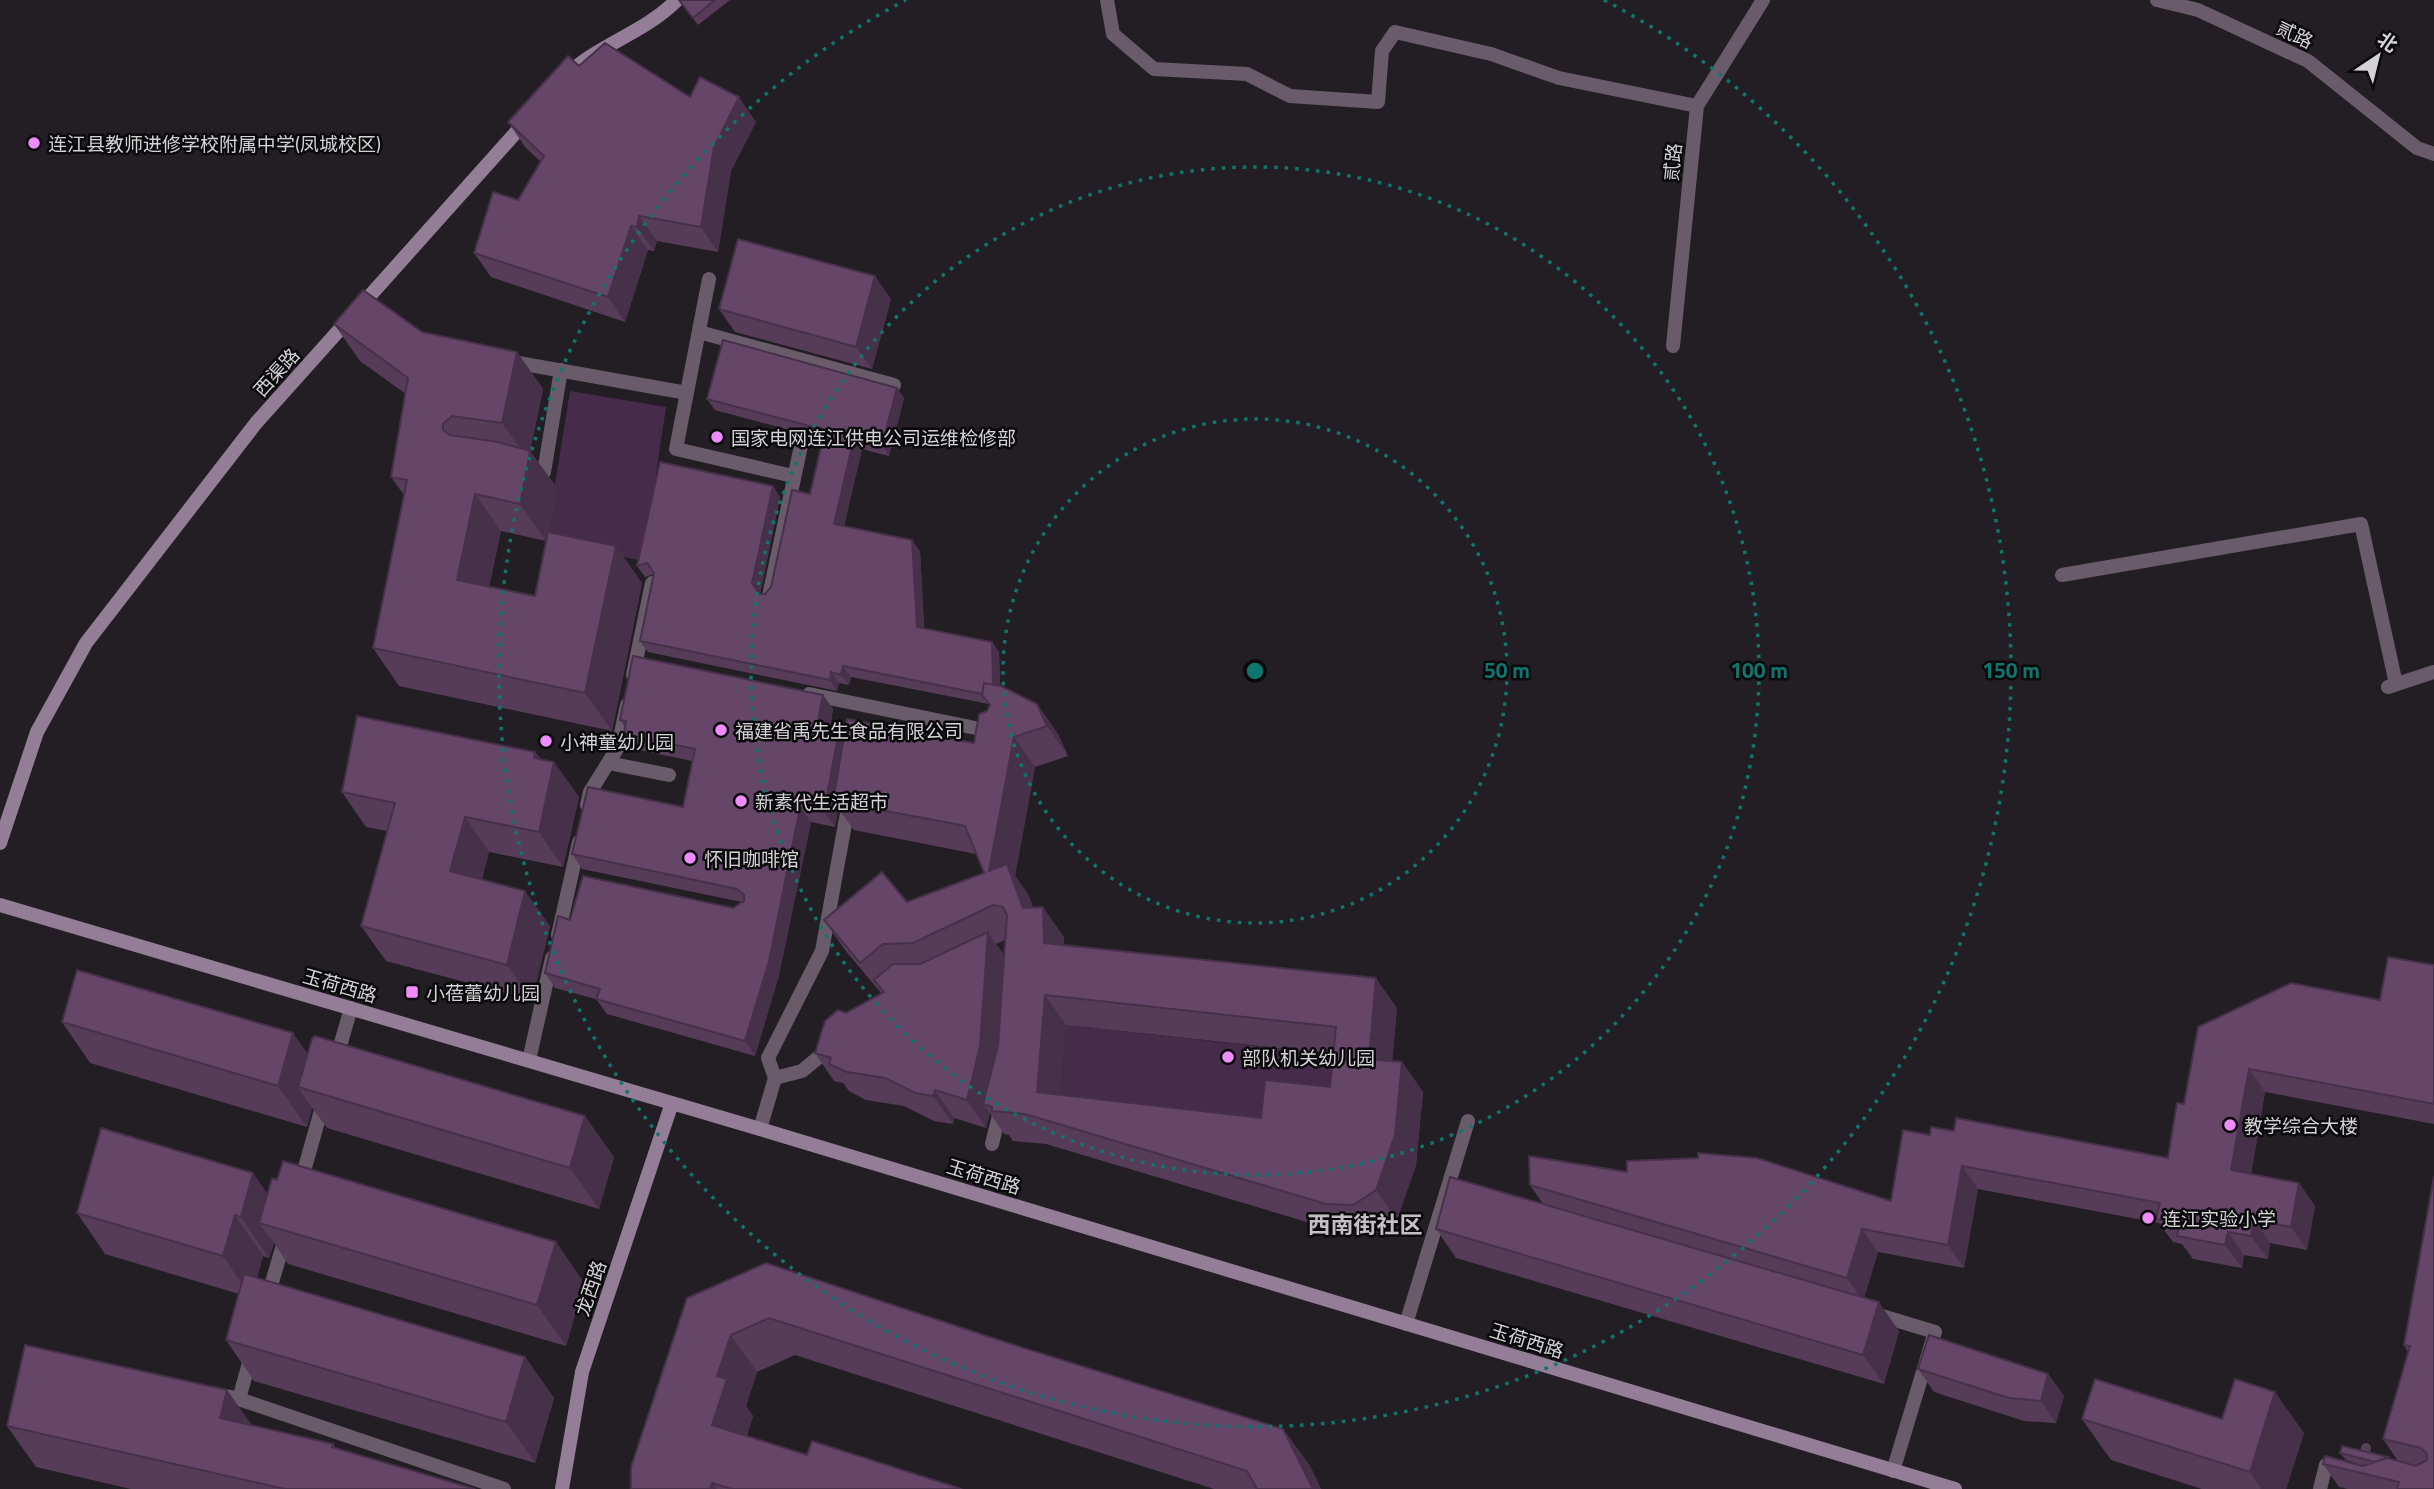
<svg xmlns="http://www.w3.org/2000/svg" width="2434" height="1489" viewBox="0 0 2434 1489" font-family="'Titillium Web','Noto Sans SC',sans-serif">
<rect width="100%" height="100%" fill="#221e23"/>
<!-- green -->
<path fill="#472b4b" d="M 570,391 L 666,407 L 643,561 L 546,541 Z
M 1066,1025 L 1357,1057 L 1282,1148 L 1058,1122 Z"/>
<g fill="none" stroke-linecap="round" stroke-linejoin="round">
<!-- stream -->
<path stroke="#554257" stroke-width="10" d="M 2357,1489 L 2366,1448"/>
<!-- lane -->
<path stroke="#6a5b6b" stroke-width="14" d="M 1107,0 L 1113,34 L 1154,69 L 1247,74 L 1290,96 L 1378,102 L 1382,51 L 1395,32 L 1491,54 L 1559,78 L 1697,106
M 2157,0 L 2198,10 L 2308,61 L 2417,148 L 2434,154
M 709,279 L 676,449 L 793,476
M 699,332 L 894,385
M 1673,346 L 1697,106 L 1763,0
M 507,361 L 687,393
M 526,469 L 544,472 L 561,370
M 2062,575 L 2361,524 L 2396,684
M 769,596 L 802,441
M 633,675 L 652,583
M 809,694 L 995,732
M 608,763 L 669,775
M 587,805 L 590,792 L 618,747 L 627,705
M 558,935 L 579,842
M 529,1060 L 552,958
M 775,1078 L 802,1071 L 831,1047
M 992,1144 L 1001,1107
M 1872,1313 L 1935,1332 L 1893,1471
M 1406,1324 L 1468,1121"/>
<!-- street -->
<path stroke="#6a5b6b" stroke-width="14" d="M 2388,687 L 2434,672
M 336,1060 L 351,1008
M 760,1129 L 775,1078 L 768,1058 L 822,951 L 849,802
M 300,1185 L 324,1100
M 267,1299 L 286,1235
M 213,1393 L 239,1399 L 504,1489
M 239,1399 L 252,1352
M 2320,1489 L 2326,1465 L 2342,1470"/>
<!-- secondary -->
<path stroke="#947d97" stroke-width="14" d="M 564,78 C 597,44 642,35 677,0
M 0,843 L 37,732 L 86,643 L 256,423 L 528,119
M 0,905 L 760,1129 L 1955,1489
M 562,1489 L 582,1372 L 672,1103"/>
</g>
<!-- wall -->
<path fill="#573c5a" fill-rule="evenodd" d="M 679,0 L 730,0 L 698,25 Z
M 579,66 L 690,97 L 756,122 L 731,171 L 718,252 L 657,241 L 654,251 L 648,250 L 625,322 L 491,277 L 474,253 L 518,200 L 541,162 L 525,147 L 508,122 Z
M 891,299 L 872,369 L 735,332 L 719,309 Z
M 334,324 L 422,332 L 517,352 L 543,389 L 530,451 L 557,488 L 546,541 L 501,531 L 489,586 L 535,596 L 642,583 L 612,731 L 399,686 L 373,648 L 404,495 L 391,477 L 406,394 L 360,361 Z
M 897,388 L 904,398 L 889,456 L 862,449 L 844,526 L 920,551 L 924,628 L 992,642 L 999,652 L 1000,686 L 1037,704 L 1058,734 L 1068,756 L 1035,767 L 1015,876 L 1028,894 L 1033,907 L 1064,937 L 1064,945 L 1397,1008 L 1392,1061 L 1402,1062 L 1423,1092 L 1416,1165 L 1397,1220 L 1374,1235 L 1347,1234 L 1046,1144 L 1013,1141 L 1009,1135 L 1004,1134 L 990,1113 L 986,1128 L 954,1118 L 953,1124 L 934,1121 L 904,1106 L 866,1100 L 849,1091 L 843,1083 L 834,1081 L 815,1053 L 846,1013 L 883,993 L 882,992 L 881,993 L 845,950 L 824,920 L 907,902 L 984,873 L 976,854 L 854,830 L 838,808 L 835,827 L 811,822 L 779,975 L 755,1056 L 607,1014 L 596,999 L 555,988 L 545,973 L 570,920 L 733,908 L 742,902 L 582,869 L 572,854 L 683,807 L 692,761 L 634,749 L 624,734 L 625,727 L 620,720 L 823,695 L 833,709 L 830,728 L 839,730 L 844,737 L 974,743 L 990,705 L 989,704 L 851,677 L 849,685 L 839,683 L 837,691 L 648,652 L 640,641 L 654,574 L 645,577 L 637,566 L 773,486 L 780,497 L 760,594 L 765,594 L 771,587 L 810,494 L 823,439 L 715,410 L 707,399 ZM 1005,940 L 1004,955 L 996,944 ZM 1066,1025 L 1333,1054 L 1330,1087 L 1261,1118 L 1060,1095 Z
M 535,752 L 541,759 L 554,762 L 579,797 L 563,867 L 489,852 L 482,879 L 550,926 L 532,1000 L 386,961 L 361,926 L 387,831 L 366,827 L 342,792 Z
M 2434,965 L 2434,1124 L 2265,1092 L 2251,1174 L 2299,1183 L 2315,1206 L 2307,1250 L 2270,1243 L 2268,1259 L 2244,1255 L 2242,1268 L 2193,1259 L 2182,1244 L 2173,1242 L 2159,1223 L 1978,1189 L 1964,1268 L 1878,1252 L 1864,1298 L 1899,1331 L 1884,1384 L 1456,1258 L 1436,1229 L 1543,1204 L 1530,1185 L 1627,1172 L 1891,1201 L 1930,1135 L 1954,1131 L 2168,1158 L 2184,1104 L 2380,1000 Z
M 62,1022 L 307,1054 L 614,1157 L 599,1209 L 327,1128 L 312,1108 L 307,1127 L 90,1063 Z
M 2434,1176 L 2434,1489 L 2348,1489 L 2339,1487 L 2323,1464 L 2365,1466 L 2346,1460 L 2340,1453 L 2388,1457 L 2389,1458 L 2398,1461 L 2383,1439 L 2408,1352 L 2404,1345 Z
M 268,1193 L 556,1242 L 584,1283 L 566,1346 L 288,1264 L 274,1243 L 269,1258 L 263,1256 L 257,1278 L 525,1357 L 554,1398 L 535,1463 L 254,1381 L 226,1340 L 239,1294 L 105,1254 L 77,1213 Z
M 687,1298 L 1005,1342 L 1283,1429 L 1310,1466 L 1321,1489 L 1214,1489 L 795,1355 L 757,1372 L 746,1406 L 753,1416 L 747,1436 L 807,1455 L 962,1489 L 631,1489 Z
M 1918,1369 L 2048,1374 L 2064,1396 L 2056,1423 L 2024,1421 L 1934,1392 Z
M 2082,1419 L 2304,1433 L 2286,1489 L 2202,1489 L 2111,1460 Z
M 7,1426 L 252,1426 L 333,1444 L 336,1448 L 476,1489 L 131,1489 L 36,1467 Z"/>
<!-- shaded-wall -->
<path fill="#47314a" d="M 739,97 L 756,122 L 731,171 L 718,252 L 701,227 L 714,147 Z
M 639,216 L 657,241 L 654,251 L 637,227 Z
M 631,226 L 648,250 L 625,322 L 608,297 Z
M 875,276 L 891,299 L 872,369 L 856,347 Z
M 517,352 L 543,389 L 528,460 L 502,423 Z
M 897,388 L 904,398 L 889,456 L 882,445 Z
M 854,438 L 862,449 L 842,535 L 834,524 Z
M 530,451 L 557,488 L 546,541 L 520,504 Z
M 773,486 L 780,497 L 760,594 L 766,605 L 752,583 Z
M 475,494 L 501,531 L 483,617 L 457,580 Z
M 912,540 L 920,551 L 925,638 L 917,627 Z
M 616,546 L 642,583 L 612,731 L 585,693 Z
M 992,642 L 999,652 L 1001,707 L 994,696 Z
M 843,666 L 851,677 L 849,685 L 841,675 Z
M 831,672 L 839,683 L 837,691 L 830,680 Z
M 823,695 L 833,709 L 827,741 L 817,726 Z
M 1037,704 L 1058,734 L 1068,756 L 1047,726 Z
M 839,730 L 850,745 L 833,801 L 838,808 L 835,827 L 824,812 Z
M 1014,737 L 1035,767 L 1015,876 L 1028,894 L 1044,936 L 1043,907 L 1064,937 L 1065,973 L 1044,943 L 1023,908 L 989,871 Z
M 535,752 L 551,775 L 554,762 L 579,797 L 563,867 L 539,832 L 534,758 Z
M 800,808 L 811,822 L 779,975 L 755,1056 L 745,1041 Z
M 465,817 L 489,852 L 475,906 L 450,871 Z
M 525,891 L 550,926 L 532,1000 L 507,965 Z
M 988,932 L 1007,960 L 999,1074 L 983,1104 L 990,1113 L 986,1128 L 967,1100 Z
M 1376,978 L 1397,1008 L 1390,1089 L 1369,1059 Z
M 1045,995 L 1066,1025 L 1058,1122 L 1037,1092 Z
M 293,1033 L 322,1074 L 298,1087 L 312,1108 L 307,1127 L 278,1086 Z
M 1402,1062 L 1423,1092 L 1416,1165 L 1397,1220 L 1376,1190 Z
M 2249,1069 L 2265,1092 L 2248,1193 L 2231,1170 Z
M 935,1090 L 954,1118 L 953,1124 L 933,1096 Z
M 585,1116 L 614,1157 L 599,1209 L 570,1168 Z
M 1962,1166 L 1978,1189 L 1964,1268 L 1948,1245 Z
M 253,1173 L 282,1214 L 259,1223 L 274,1243 L 269,1258 L 241,1217 Z
M 2299,1183 L 2315,1206 L 2307,1250 L 2291,1227 Z
M 235,1215 L 263,1256 L 251,1297 L 223,1256 Z
M 2254,1220 L 2270,1243 L 2268,1259 L 2251,1236 Z
M 1862,1229 L 1878,1252 L 1863,1301 L 1847,1278 Z
M 2228,1232 L 2244,1255 L 2242,1268 L 2225,1245 Z
M 556,1242 L 584,1283 L 566,1346 L 537,1305 Z
M 1879,1302 L 1899,1331 L 1884,1384 L 1863,1355 Z
M 731,1335 L 757,1372 L 746,1406 L 753,1416 L 738,1462 L 712,1425 L 717,1376 Z
M 525,1357 L 554,1398 L 535,1463 L 506,1422 Z
M 2048,1374 L 2064,1396 L 2056,1423 L 2041,1401 Z
M 227,1390 L 256,1431 L 220,1418 Z
M 2275,1392 L 2304,1433 L 2286,1489 L 2261,1489 L 2250,1472 Z
M 1283,1429 L 1310,1466 L 1321,1489 L 1313,1489 Z
M 712,1483 L 717,1489 L 710,1489 Z"/>
<!-- building -->
<path fill="#654669" stroke="#47314a" stroke-width="2" fill-rule="evenodd" d="M 679,0 L 715,0 L 693,18 Z
M 605,43 L 690,97 L 700,77 L 739,97 L 714,147 L 701,227 L 639,216 L 637,227 L 631,226 L 608,297 L 474,253 L 493,192 L 518,200 L 544,156 L 508,122 L 568,56 L 579,66 Z
M 738,239 L 875,276 L 856,347 L 719,309 Z
M 363,290 L 422,332 L 517,352 L 502,423 L 452,416 L 443,424 L 443,430 L 450,435 L 498,442 L 530,451 L 520,504 L 475,494 L 457,580 L 535,596 L 548,532 L 616,546 L 585,693 L 373,648 L 407,480 L 391,477 L 408,378 L 334,324 Z
M 723,340 L 897,388 L 882,445 L 854,438 L 834,524 L 912,540 L 917,627 L 992,642 L 993,685 L 984,683 L 982,694 L 843,666 L 841,675 L 831,672 L 830,680 L 640,641 L 654,573 L 647,563 L 637,566 L 660,462 L 773,486 L 752,583 L 759,594 L 765,594 L 771,587 L 792,490 L 810,494 L 825,430 L 707,399 Z
M 633,656 L 823,695 L 817,726 L 839,730 L 824,812 L 800,808 L 769,961 L 745,1041 L 596,999 L 600,989 L 545,973 L 558,916 L 570,920 L 583,876 L 733,908 L 744,901 L 744,895 L 737,889 L 572,854 L 588,787 L 683,807 L 695,749 L 624,734 L 626,721 L 620,720 Z
M 984,683 L 1001,686 L 1037,704 L 1047,726 L 1014,737 L 989,871 L 1007,864 L 1023,908 L 1043,907 L 1044,943 L 1376,978 L 1369,1059 L 1402,1062 L 1395,1135 L 1376,1190 L 1353,1205 L 1326,1204 L 1025,1114 L 992,1111 L 992,1107 L 983,1104 L 998,1046 L 1007,915 L 1003,907 L 993,905 L 913,943 L 883,944 L 860,963 L 824,920 L 882,872 L 907,902 L 984,873 L 965,826 L 833,801 L 847,719 L 974,743 L 979,714 L 987,711 L 990,705 L 982,695 ZM 1045,995 L 1336,1027 L 1330,1087 L 1265,1080 L 1261,1118 L 1037,1092 Z
M 357,716 L 535,752 L 534,758 L 554,762 L 539,832 L 465,817 L 450,871 L 525,891 L 507,965 L 361,926 L 395,803 L 342,792 Z
M 988,932 L 980,1046 L 967,1100 L 935,1090 L 933,1096 L 915,1093 L 885,1078 L 847,1072 L 829,1064 L 831,1058 L 815,1053 L 825,1021 L 838,1010 L 846,1013 L 884,992 L 874,980 L 893,964 L 920,964 Z
M 2388,957 L 2434,965 L 2434,1104 L 2249,1069 L 2231,1170 L 2299,1183 L 2291,1227 L 2254,1220 L 2251,1236 L 2228,1232 L 2225,1245 L 2177,1236 L 2180,1223 L 2156,1219 L 2160,1203 L 1962,1166 L 1948,1245 L 1862,1229 L 1847,1278 L 1530,1185 L 1529,1156 L 1627,1172 L 1627,1161 L 1698,1158 L 1698,1153 L 1757,1158 L 1891,1201 L 1903,1130 L 1930,1135 L 1931,1127 L 1954,1131 L 1956,1118 L 2168,1158 L 2177,1103 L 2184,1104 L 2198,1027 L 2291,983 L 2380,1000 Z
M 77,970 L 293,1033 L 278,1086 L 62,1022 Z
M 315,1036 L 585,1116 L 570,1168 L 298,1087 L 312,1039 Z
M 101,1128 L 253,1173 L 241,1217 L 235,1215 L 223,1256 L 77,1213 Z
M 283,1161 L 556,1242 L 537,1305 L 259,1223 L 272,1178 L 277,1180 Z
M 2434,1176 L 2434,1489 L 2397,1489 L 2399,1482 L 2323,1464 L 2325,1456 L 2363,1466 L 2387,1458 L 2416,1466 L 2427,1460 L 2427,1454 L 2421,1448 L 2383,1439 L 2410,1346 L 2404,1345 Z
M 1450,1177 L 1879,1302 L 1863,1355 L 1436,1229 Z
M 766,1263 L 1005,1342 L 1283,1429 L 1313,1489 L 1257,1489 L 1247,1471 L 769,1318 L 731,1335 L 717,1376 L 727,1379 L 712,1425 L 807,1455 L 812,1441 L 962,1489 L 732,1489 L 712,1483 L 710,1489 L 631,1489 L 631,1467 L 687,1298 Z
M 244,1274 L 525,1357 L 506,1422 L 226,1340 Z
M 1929,1335 L 2048,1374 L 2041,1401 L 2009,1398 L 1918,1369 Z
M 25,1345 L 227,1390 L 220,1418 L 333,1444 L 332,1447 L 475,1489 L 285,1489 L 7,1426 Z
M 2095,1379 L 2222,1419 L 2235,1379 L 2275,1392 L 2250,1472 L 2082,1419 Z
M 2342,1446 L 2388,1457 L 2375,1462 L 2340,1453 Z"/>
<!-- distance rings -->
<g fill="none" stroke="#0f766e" stroke-width="3.5" stroke-dasharray="3.5 7">
<circle cx="1255" cy="671" r="252"/>
<circle cx="1255" cy="671" r="504"/>
<path d="M1604 0A756 756 0 1 1 906 0"/>
</g>
<!-- markers -->
<g fill="#ed8cfa" stroke="#0a090b" stroke-width="2.5">
<circle cx="34" cy="143" r="7"/>
<circle cx="717" cy="437" r="7"/>
<circle cx="721" cy="730" r="7"/>
<circle cx="546" cy="741" r="7"/>
<circle cx="741" cy="801" r="7"/>
<circle cx="690" cy="858" r="7"/>
<rect x="405" y="985" width="14" height="14" rx="3.5"/>
<circle cx="1228" cy="1057" r="7"/>
<circle cx="2230" cy="1125" r="7"/>
<circle cx="2148" cy="1218" r="7"/>
</g>
<g text-anchor="middle" dominant-baseline="central" stroke-width="5" stroke-linejoin="round" paint-order="stroke">
<!-- street labels -->
<g font-size="19" fill="#d5d2d5" stroke="#0a090b">
<text transform="translate(2295 34) rotate(26)">贰路</text>
<text transform="translate(1672 162) rotate(-84)">贰路</text>
<text transform="translate(276 372) rotate(-48)">西渠路</text>
<text transform="translate(340 985) rotate(16)">玉荷西路</text>
<text transform="translate(984 1176) rotate(17)">玉荷西路</text>
<text transform="translate(590 1288) rotate(-71)">龙西路</text>
<text transform="translate(1527 1340) rotate(17)">玉荷西路</text>
</g>
<!-- poi labels -->
<g font-size="19" fill="#d5d2d5" stroke="#0a090b" text-anchor="start">
<text x="48" y="143">连江县教师进修学校附属中学(凤城校区)</text>
<text x="731" y="437">国家电网连江供电公司运维检修部</text>
<text x="735" y="730">福建省禹先生食品有限公司</text>
<text x="560" y="741">小神童幼儿园</text>
<text x="755" y="801">新素代生活超市</text>
<text x="704" y="858">怀旧咖啡馆</text>
<text x="426" y="992">小蓓蕾幼儿园</text>
<text x="1242" y="1057">部队机关幼儿园</text>
<text x="2244" y="1125">教学综合大楼</text>
<text x="2162" y="1218">连江实验小学</text>
</g>
<!-- quarter labels -->
<g font-size="23" font-weight="bold" fill="#c5bfc5" stroke="#0a090b">
<text x="1365" y="1224">西南街社区</text>
</g>
</g>
<circle cx="1255" cy="671" r="10" fill="#0f766e" stroke="#0a090b" stroke-width="3.5"/>
<g font-size="21" text-anchor="middle" font-weight="bold" fill="#0f766e" stroke="#0a090b" stroke-width="5" stroke-linejoin="round" paint-order="stroke">
<text x="1507" y="678">50 m</text>
<text x="1759" y="678">100 m</text>
<text x="2011" y="678">150 m</text>
</g>
<!-- north arrow -->
<g transform="translate(2378 56) rotate(35)" stroke="#0a090b" stroke-width="5" paint-order="stroke">
<path d="M0-5L12 26L0 18L-12 26Z" fill="#d5d2d5"/>
<text y="-10" font-size="19" font-weight="bold" text-anchor="middle" fill="#d5d2d5">北</text>
</g>
</svg>
